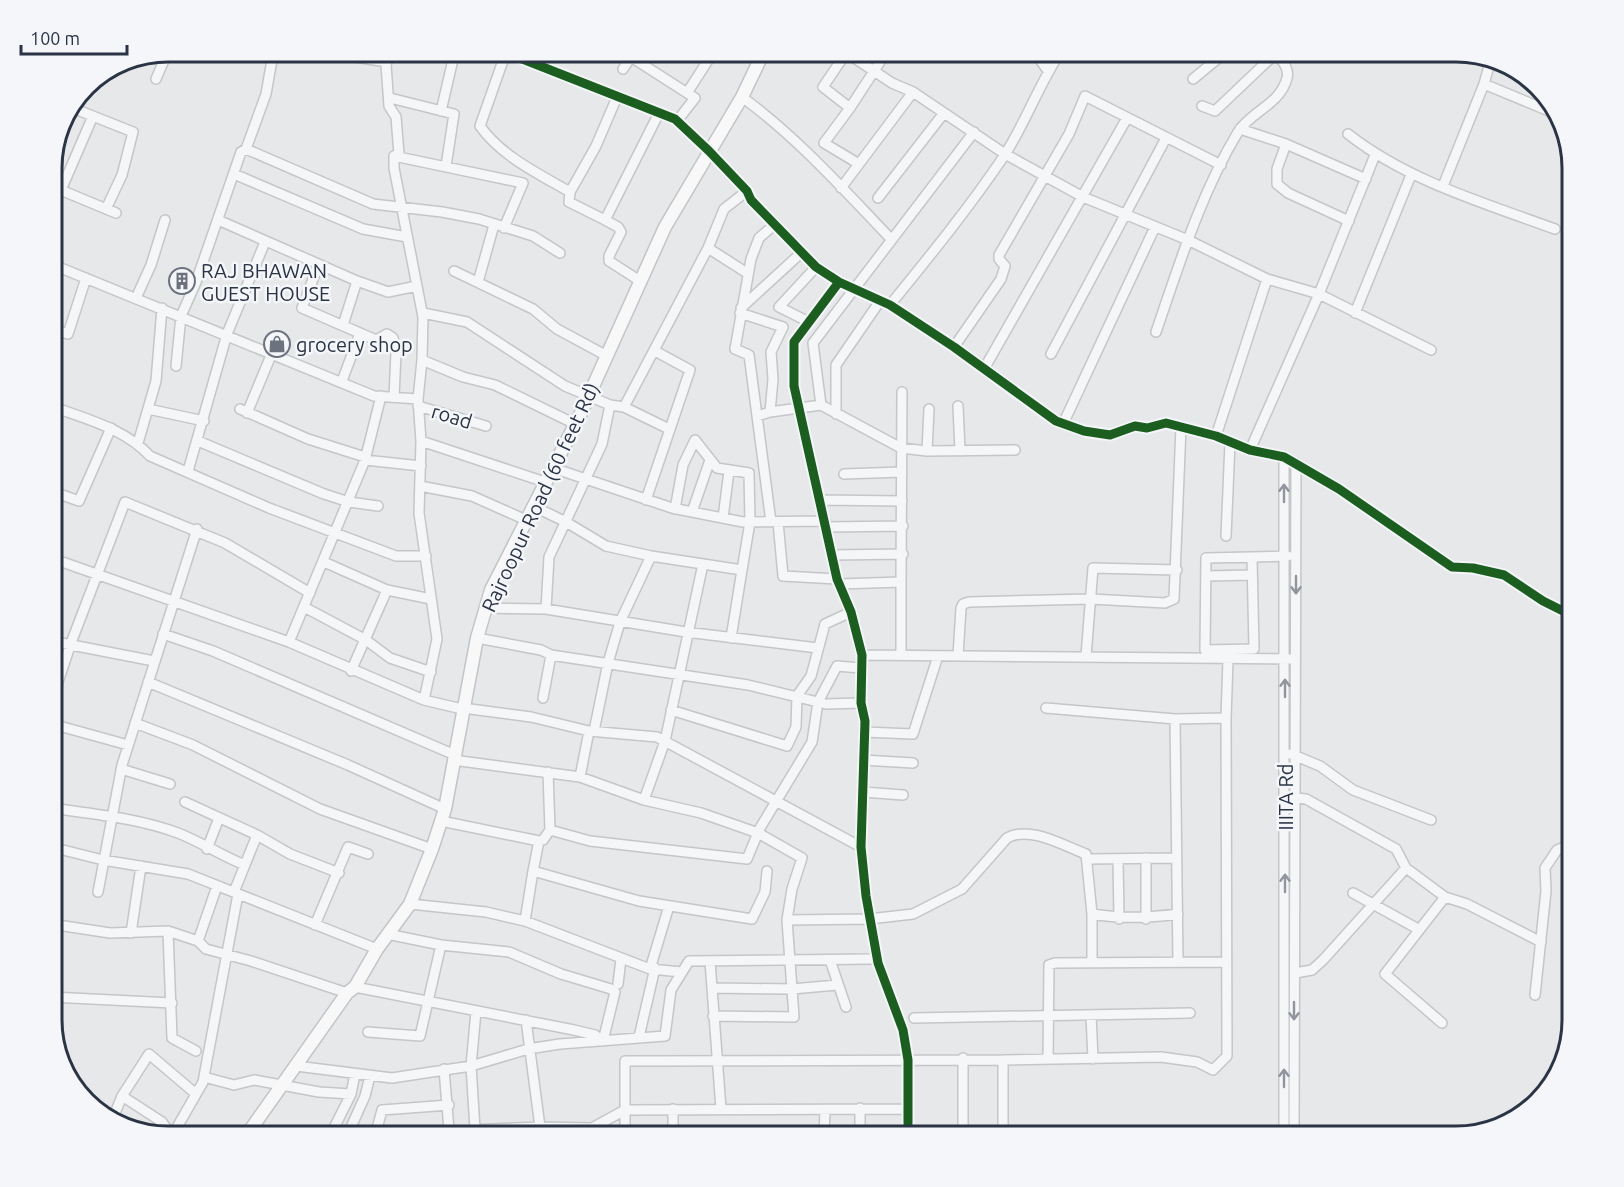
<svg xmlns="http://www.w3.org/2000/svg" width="1624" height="1187" viewBox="0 0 1624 1187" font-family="Ubuntu,sans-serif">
<rect width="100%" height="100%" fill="#e6e8ea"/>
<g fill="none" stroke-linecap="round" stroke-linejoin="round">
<defs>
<path id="minor" d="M 247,51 L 273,54 L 273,51
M 317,51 L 387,62
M 385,51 L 389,106 L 396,117 L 399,154 L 394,156 L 394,168 L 423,317 L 422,360 L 418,399 L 421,441 L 419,513 L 437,639 L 424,700
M 502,51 L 675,119 L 709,151 L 747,191 L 751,200 L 816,267 L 839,282 L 890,305 L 954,347 L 1056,421 L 1084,431 L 1110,435 L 1135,426 L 1147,428 L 1166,423 L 1216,436 L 1250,450 L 1284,457 L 1339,489 L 1452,567 L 1473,568 L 1504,575 L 1543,601 L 1573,616
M 844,51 L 892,83 L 913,92 L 1005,154 L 1083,197 L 1188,240 L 1267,279 L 1319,294 L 1431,350
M 980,51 L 985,54
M 1034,51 L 1048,71
M 506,52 L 480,126 C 501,156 539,174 570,192 L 596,146 L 617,97
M 846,53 L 823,87 L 850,108 L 824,143 L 859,164
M 631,57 L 695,98 L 677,121
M 623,69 L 635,51
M 156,79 L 168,51
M 1193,79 L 1227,51
M 1484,84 L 1489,66 L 1499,65
M 687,93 L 714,51
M 742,97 C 798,138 843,189 891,239
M 390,98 L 454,114 L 446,166
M 1202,106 L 1215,111 L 1278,51
M 70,107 L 133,132 L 122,175 L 106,209
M 850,108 L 887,51
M 441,111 L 455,51
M 1240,129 L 1286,144 L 1366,179
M 1348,134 C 1408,181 1484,203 1555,229
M 1286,144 L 1277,169 L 1277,184 L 1288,193 L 1349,221
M 246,149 L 373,204 L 442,212 L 479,219 L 533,236 L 560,253
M 394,156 L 523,183 L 504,228
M 234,174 L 363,229 L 407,237
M 51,186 L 116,213
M 1443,186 L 1484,84 L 1561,116
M 841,188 L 913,92
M 61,190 L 93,116
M 570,192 L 569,202 L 605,220 L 659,113
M 878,198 L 944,113
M 218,220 L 357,281 L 388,292 L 417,286
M 605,220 L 618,227 L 621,232 L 609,256 L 609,261 L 640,281
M 708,248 L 747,273
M 51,264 L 374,396 L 418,399
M 318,266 L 302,308 L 376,340 L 387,334 L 393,338 L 396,353 L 394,397
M 454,271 L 533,309 L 557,329 L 607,356
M 478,282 L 494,225
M 839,282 L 794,342 L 794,386 L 837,579 L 851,612 L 862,655 L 861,703 L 865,721 L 861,847 L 866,896 L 878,963 L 903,1030 L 908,1060 L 908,1136
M 136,298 L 151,265 L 165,220
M 890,305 C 929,257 969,208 1004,156 C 1026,122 1039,84 1061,51
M 741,308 L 801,253
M 423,313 L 467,322 L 565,386 L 610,405 L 624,407 L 669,429
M 740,313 L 783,327 L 771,352 L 773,379 L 770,412
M 1355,313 L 1411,175
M 809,322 L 779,307 L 816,267
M 343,325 L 357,281
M 51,328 L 68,334 L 86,278
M 1156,332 C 1179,265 1201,193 1238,132 C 1251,111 1280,105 1287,78 C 1290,67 1280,59 1274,51
M 954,347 L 1001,279 L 1005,266 L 999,259 L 999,255 L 1069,134 L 1085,96 L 1221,165
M 1051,354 L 1166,138
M 422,360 L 463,377 L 495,385 L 575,424
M 176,366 L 181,316 L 196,282 L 241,152 L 246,149 L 266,94 L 273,54
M 984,369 L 1127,118
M 342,381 L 360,333
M 821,405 L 813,343 L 974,132
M 51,406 C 85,419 124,428 150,456 L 269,508 L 396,556 L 426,556
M 418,406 L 486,426
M 958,406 L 960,451
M 624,407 L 708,248 L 724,209 L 747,191
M 148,409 L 204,421
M 240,409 L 308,439 L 365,457
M 247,413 L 272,353
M 836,414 L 836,365 L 880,301
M 757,416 L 770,412 L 821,405 L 901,448 L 927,451 L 1015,450
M 1063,424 L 1155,227
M 1216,436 L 1267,279
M 198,441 L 324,494 L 349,502 L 378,506
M 421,441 L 545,482
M 138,443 L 156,381 L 162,308
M 1250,450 L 1319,294 L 1375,155
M 927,451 L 929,409
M 365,460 L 421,466
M 553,468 L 672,508 L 743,522 L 825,521
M 188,471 L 227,334 L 265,242
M 844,474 L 902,472
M 420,486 L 472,496 L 526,520
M 51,491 L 79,501 L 111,428
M 646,500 L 690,370 L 655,351
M 820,500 L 902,501
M 533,506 L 566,522 L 606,546 L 651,556 L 742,570 L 731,638
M 675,509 L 683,465 L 695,440 L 717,468 L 749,473 L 750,522 L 742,570
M 692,512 L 710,460
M 723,518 L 729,471
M 771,522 L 749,355 L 735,349 L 751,259 L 759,238 L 774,225
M 778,522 L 783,576 L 837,579
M 825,527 L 903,526
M 1226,536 L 1230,443
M 832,555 L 903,554
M 51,558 L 289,642 L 424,700 L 462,709
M 1252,558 L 1254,649 L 1205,650 L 1206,558 L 1288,556
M 324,562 L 387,590 L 431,599
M 1207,576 L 1252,575
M 901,582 L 901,655
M 840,584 L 901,582 L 902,392
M 304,607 L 366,640 L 390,658 L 431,672
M 485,608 L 546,609 L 686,632 L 818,648
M 546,609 L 549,557 L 602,444 L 610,405
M 163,634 L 213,651 L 455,755
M 477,638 L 541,650 L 551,655 L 748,685 L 826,704 L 861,703
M 51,641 L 154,661
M 289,642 L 365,460 L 381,396
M 862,655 L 1291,659
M 958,656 L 961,608 L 963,604 L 969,602 L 1091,599 L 1165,603 L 1174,599 L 1181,427
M 1086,656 L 1093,568 L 1177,570
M 351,671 L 387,590
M 148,682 L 348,765 L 445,809
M 543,698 L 551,655
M 463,708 L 531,717 L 589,731 L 657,737 L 861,847
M 1046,708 L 1175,719 L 1226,718 L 1228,660
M 671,710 L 787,746 L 796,727 L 797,696 L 811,676 L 825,624 L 851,612
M 51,714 L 58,682 L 71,643 L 125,502 L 225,543 L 310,593
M 1175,719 L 1178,962
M 51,720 L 52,724 L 128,745
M 135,723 L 193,745 L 320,809 L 432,849
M 594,731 L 608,663 L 620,622 L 651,556
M 864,732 L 913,734 L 938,656
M 1291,754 L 1320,766 L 1353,790 L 1431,820
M 453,760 L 580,777 L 644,800 L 701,813 L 758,833 L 802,858 L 792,889 L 787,920 L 794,1017 L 713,1016
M 863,760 L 913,763
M 121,769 L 170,784
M 548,772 L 550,830
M 580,777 L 589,731
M 863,792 L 903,795
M 1296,798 L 1306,799 L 1396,849 L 1406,868
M 644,800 L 665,741 L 703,564
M 185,802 L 257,835 L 234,892
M 51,808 C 93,814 138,818 178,833 C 201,842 222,856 245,865
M 441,821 L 539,841 L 543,840 L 550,830 L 590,841 L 747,859 L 760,828 L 812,742 L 818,702 L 837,666 L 861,668
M 257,835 L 290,854 L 339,873
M 539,841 L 533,871 L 639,901 L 752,919 L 765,892 L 767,871
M 51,847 L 103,860 L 188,874 L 377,949
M 207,849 L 219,818
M 1088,859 L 1176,858
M 1118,859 L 1119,919
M 98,892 L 122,765 L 197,529
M 1353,893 L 1418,929
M 1445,897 L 1467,904 L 1541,942
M 410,904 L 486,912 L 525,921 L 650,969 L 682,972
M 1092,914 C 1122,919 1148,918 1178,914
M 1146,919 L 1146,858
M 787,920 L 869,919 L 913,914 L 962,889 L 1007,838 C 1030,825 1064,846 1086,854 L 1092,914 L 1092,963
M 525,921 L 533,871
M 51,924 L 110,933 L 168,931 L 198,941 L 206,949 L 251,961 L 347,993
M 315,925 L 348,847 L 368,854
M 168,931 L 172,1038 L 196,1051
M 131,933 L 141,866
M 198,941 L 217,886
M 830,960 L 846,1007
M 710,961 L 721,1109
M 650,969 L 669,906
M 1295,973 L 1312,970 L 1323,960 L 1406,868 L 1445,897 L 1385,974 L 1442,1023
M 618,984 L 621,959
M 355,987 L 574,1030 L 595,1035 L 603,1041 L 615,992 L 611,989 L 561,974 L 509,952 L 441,945 L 387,934
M 712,988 L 792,989 L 837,985
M 1535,995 L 1546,891 L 1545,868 L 1557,850 L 1573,843
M 51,997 L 172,1003
M 1091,1015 L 1093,1059
M 914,1018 L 1190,1013
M 526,1020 L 540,1127 L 537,1136
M 368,1032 L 420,1036 L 441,945
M 639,1037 L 655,968
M 963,1058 L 963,1136
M 1048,1059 L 1049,965 L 1055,963 L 1226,962
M 296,1066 L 392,1078 L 471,1066 L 528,1049 L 560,1044 L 665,1036 L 671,990 L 689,961 L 871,959
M 444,1069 L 449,1130
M 204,1077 L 234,1085 L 254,1080 L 319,1092 L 351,1094
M 122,1096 L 162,1122 L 172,1136
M 113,1118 L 122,1096 L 149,1054 L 196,1094
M 475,1129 L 471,1066 L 476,1011
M 376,1134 L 540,1127 L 592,1128 L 625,1110 L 908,1109
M 172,1136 L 203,1082 L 238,894
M 330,1136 L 351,1094 L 355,1074
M 347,1136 L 365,1096 L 370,1076
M 375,1136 L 382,1110 L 449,1105
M 625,1136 L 625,1061 L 1003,1060
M 673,1136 L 673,1109
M 821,1136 L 824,1136 L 825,1110
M 860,1136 L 860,1108
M 1003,1136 L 1003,1060 L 1161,1057 L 1197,1062 L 1213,1070 L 1227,1056 L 1226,718
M 1239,1136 L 1243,1133 L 1284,1134
M 1284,1136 L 1284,457
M 1294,1136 L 1296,463"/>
<path id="major" d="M 246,1136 L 347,993 L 355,987 L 377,949 L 410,904 L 432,849 L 445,809 L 477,638 L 491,590 L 581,413 L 665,227 L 742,97 L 764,51"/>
</defs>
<!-- minor casing -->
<use href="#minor" stroke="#c4c6c8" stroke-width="12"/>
<!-- major casing -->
<use href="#major" stroke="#c2c5c8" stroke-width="15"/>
<!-- minor -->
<use href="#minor" stroke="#f5f6f7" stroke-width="9"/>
<!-- major -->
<use href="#major" stroke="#f8f8f8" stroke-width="12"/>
<defs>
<path id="cycleway" d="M 502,51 L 675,119 L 709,151 L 747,191 L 751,200 L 816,267 L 839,282 L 890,305 L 954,347 L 1056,421 L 1084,431 L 1110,435 L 1135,426 L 1147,428 L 1166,423 L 1216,436 L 1250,450 L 1284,457 L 1339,489 L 1452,567 L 1473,568 L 1504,575 L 1543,601 L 1573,616
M 839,282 L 794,342 L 794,386 L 837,579 L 851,612 L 862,655 L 861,703 L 865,721 L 861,847 L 866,896 L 878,963 L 903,1030 L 908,1060 L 908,1136"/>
</defs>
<!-- cycleway casing -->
<use href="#cycleway" stroke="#f4f6f9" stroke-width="13"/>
<!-- cycleway -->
<use href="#cycleway" stroke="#1b5e20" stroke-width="9"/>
</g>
<!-- one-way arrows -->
<defs><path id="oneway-shaft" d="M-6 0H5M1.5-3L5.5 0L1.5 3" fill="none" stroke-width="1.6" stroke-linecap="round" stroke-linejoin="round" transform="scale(1.5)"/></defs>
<g stroke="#90959e">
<use href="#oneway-shaft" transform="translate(1284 493) rotate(-90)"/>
<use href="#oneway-shaft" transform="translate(1296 585) rotate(90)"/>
<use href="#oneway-shaft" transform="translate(1285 688) rotate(-90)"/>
<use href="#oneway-shaft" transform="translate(1285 883) rotate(-90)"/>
<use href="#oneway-shaft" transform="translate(1294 1011) rotate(90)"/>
<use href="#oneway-shaft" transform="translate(1284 1078) rotate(-90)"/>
</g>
<!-- icons -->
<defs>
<symbol id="building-ring" viewBox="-11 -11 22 22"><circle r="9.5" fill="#f4f6f9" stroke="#6c737f" stroke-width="1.5"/><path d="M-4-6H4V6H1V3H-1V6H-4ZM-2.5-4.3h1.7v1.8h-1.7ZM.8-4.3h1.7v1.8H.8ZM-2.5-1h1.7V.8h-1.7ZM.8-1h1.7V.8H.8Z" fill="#6c737f"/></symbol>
<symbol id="shop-ring" viewBox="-11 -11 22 22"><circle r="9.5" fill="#f4f6f9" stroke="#6c737f" stroke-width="1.5"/><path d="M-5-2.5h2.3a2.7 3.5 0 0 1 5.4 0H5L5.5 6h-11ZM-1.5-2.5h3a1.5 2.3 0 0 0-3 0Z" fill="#6c737f"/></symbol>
</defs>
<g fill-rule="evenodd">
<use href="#building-ring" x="167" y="266" width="30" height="30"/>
<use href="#shop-ring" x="262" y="329" width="30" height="30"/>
</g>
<g text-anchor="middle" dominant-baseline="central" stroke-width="5" stroke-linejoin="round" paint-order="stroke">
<!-- poi labels -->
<g font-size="20" fill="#2b3445" stroke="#f4f6f9" text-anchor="start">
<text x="201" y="270">RAJ BHAWAN<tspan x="201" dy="23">GUEST HOUSE</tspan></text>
<text x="296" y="344">grocery shop</text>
</g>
<!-- street labels -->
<g font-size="20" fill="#2b3445" stroke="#f4f6f9">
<text transform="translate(452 416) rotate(17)">road</text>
<text transform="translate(540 497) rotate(-65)">Rajroopur Road (60 feet Rd)</text>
<text transform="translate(1285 797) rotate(-90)">IIITA Rd</text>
</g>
</g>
<!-- crop -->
<path d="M0 0H1624V1187H0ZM168 62H1456A106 106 0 0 1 1562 168V1020A106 106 0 0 1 1456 1126H168A106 106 0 0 1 62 1020V168A106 106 0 0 1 168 62Z" fill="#f4f6f9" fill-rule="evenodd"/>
<path fill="none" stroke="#2b3445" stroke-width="3" d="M168 62H1456A106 106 0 0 1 1562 168V1020A106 106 0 0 1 1456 1126H168A106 106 0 0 1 62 1020V168A106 106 0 0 1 168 62Z"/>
<!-- scale -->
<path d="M21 45v9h106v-9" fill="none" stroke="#2b3445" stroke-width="3"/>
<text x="30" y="45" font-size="18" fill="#2b3445" stroke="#f4f6f9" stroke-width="4.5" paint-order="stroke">100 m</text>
</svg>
